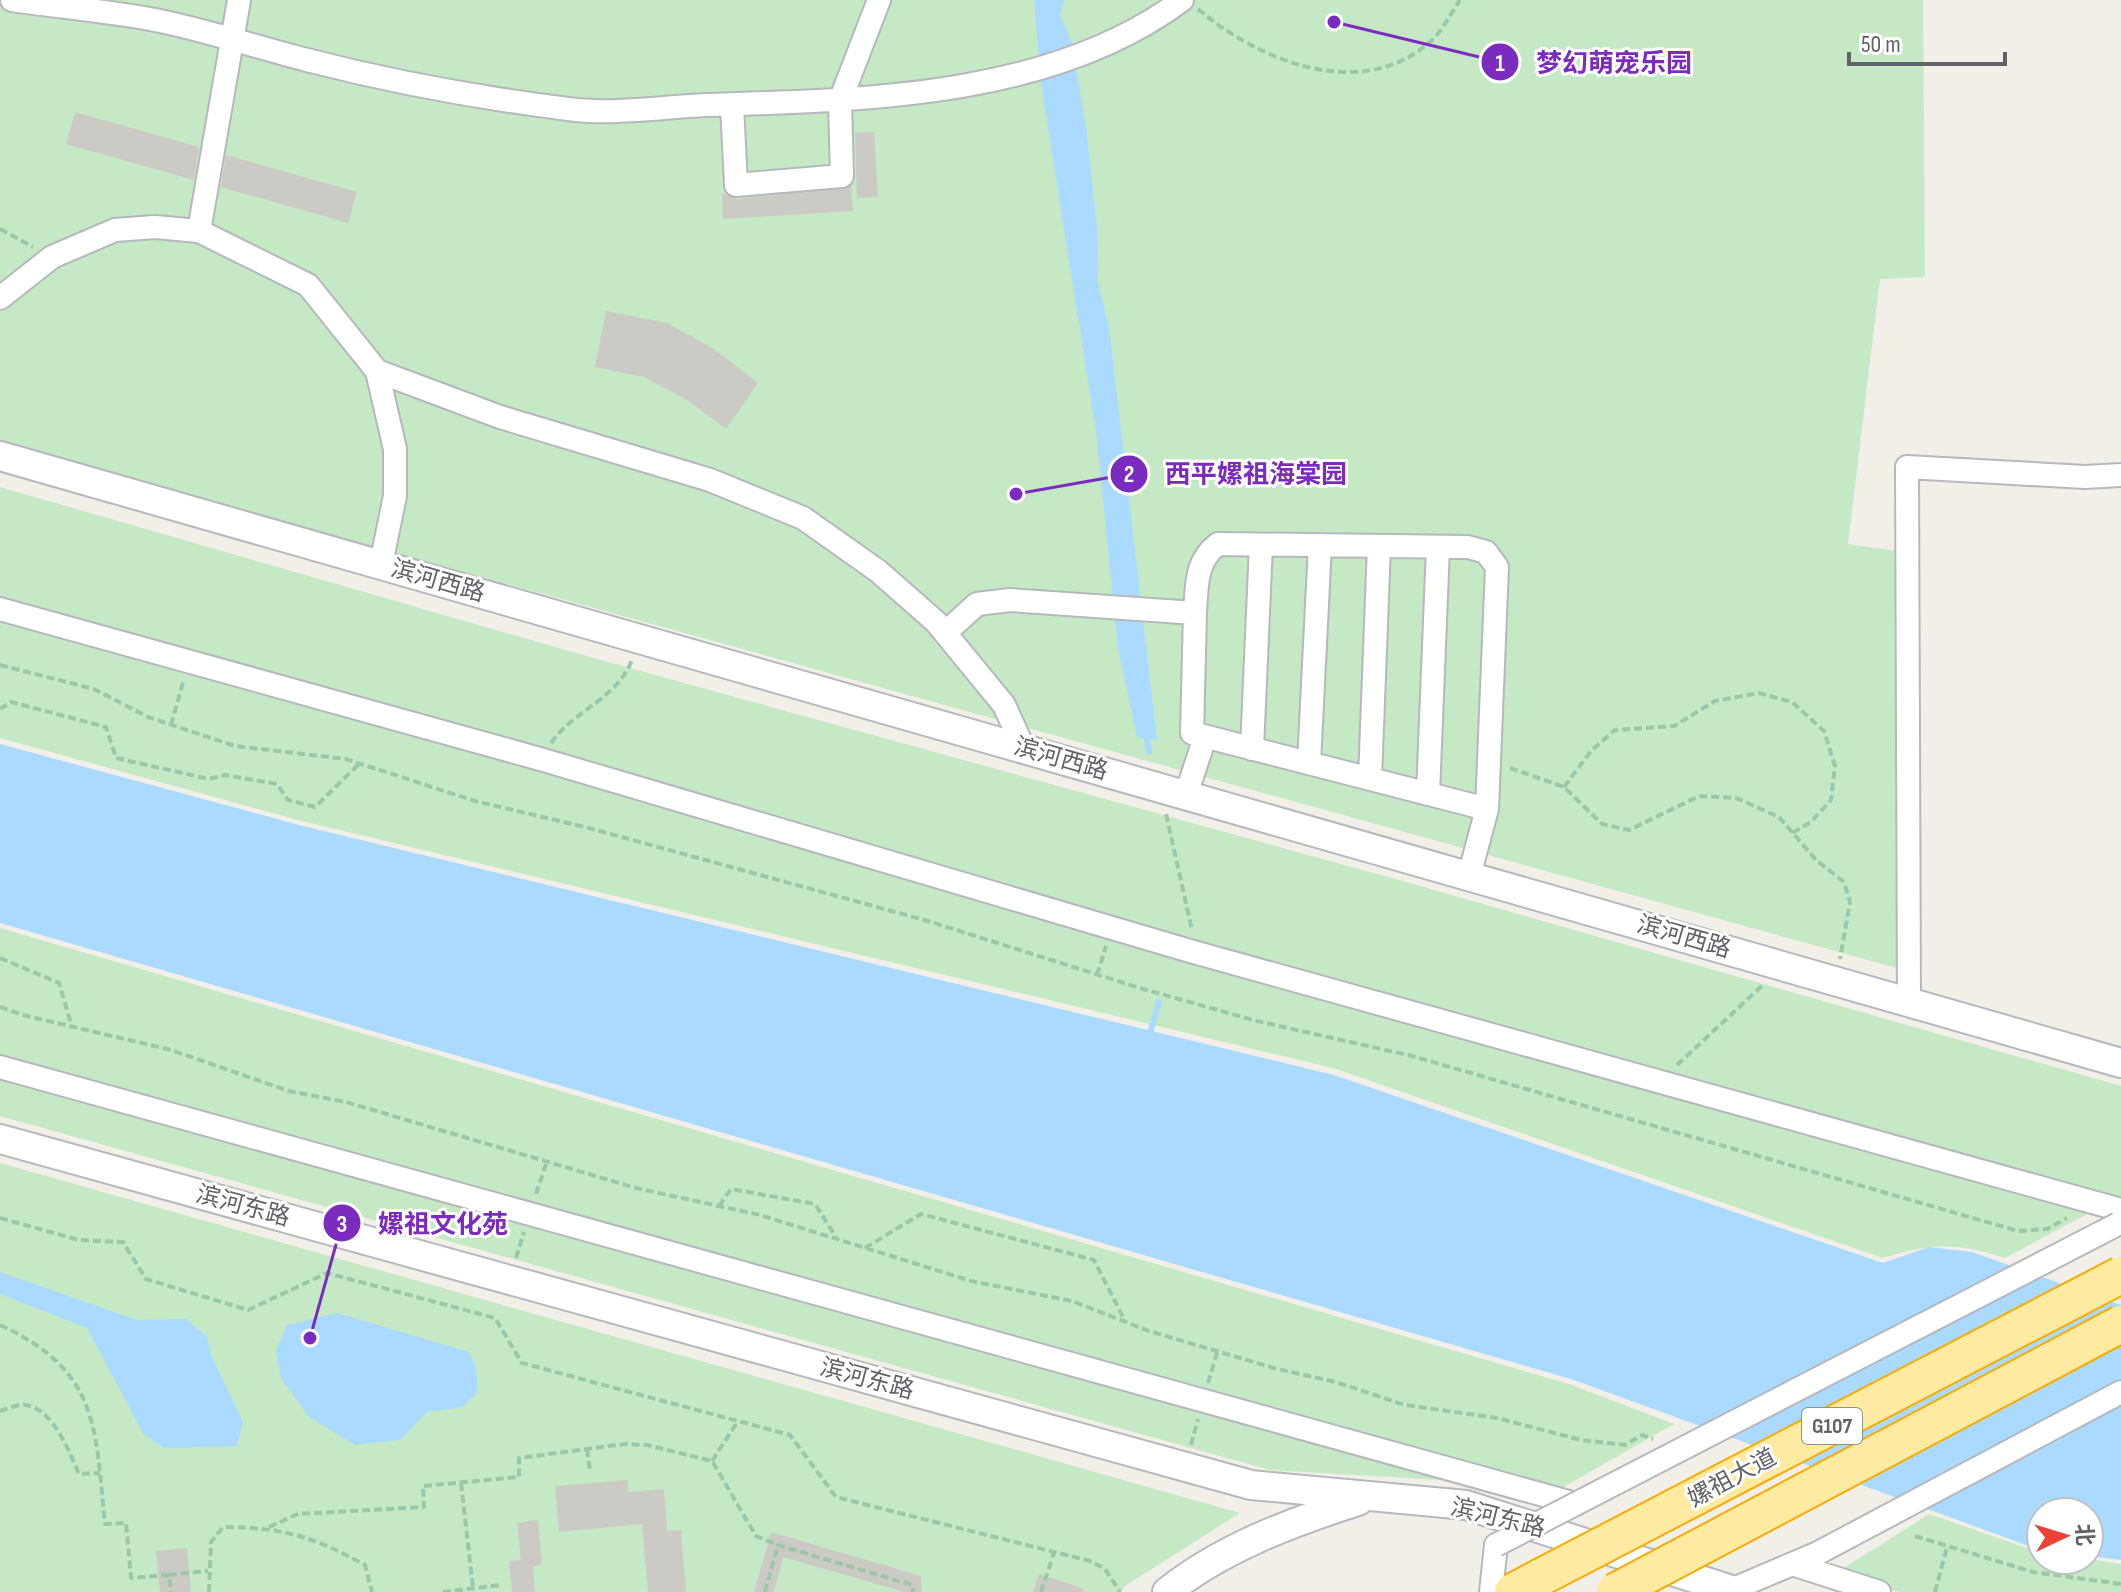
<svg xmlns="http://www.w3.org/2000/svg" width="2121" height="1592" viewBox="0 0 2121 1592" font-family="'Sofia Sans Condensed','Noto Sans SC',sans-serif">
<rect width="100%" height="100%" fill="#f1efe8"/>
<!-- green -->
<path fill="#c5e8c5" d="M 0,0 L 1923,0 L 1925,277 L 1880,279 L 1848,544 L 1898,551 L 1904,970 L 0,444 Z
M 0,487 L 590,657 L 1399,880 L 2121,1086 L 2121,1196 L 2005,1258 C 1954,1242 1933,1243 1883,1258 L 1333,1068 L 298,820 L 0,738 Z
M 0,928 L 1569,1384 L 1674,1424 L 1532,1505 L 1458,1481 L 1270,1470 L 0,1116 Z
M 0,1163 L 1240,1513 L 1125,1586 L 1121,1592 L 0,1592 Z
M 1929,1514 L 2041,1553 L 2041,1560 L 2089,1559 L 2121,1564 L 2121,1592 L 1899,1592 L 1836,1573 Z"/>
<!-- water -->
<path fill="#aadaff" d="M 1034,0 L 1064,0 L 1060,15 L 1071,40 L 1086,127 L 1097,227 L 1098,283 L 1109,327 L 1157,740 L 1137,737 L 1118,648 L 1096,431 L 1041,84 Z
M 0,744 L 303,826 L 1334,1075 L 1883,1263 L 1929,1247 L 1972,1252 L 2121,1305 L 2121,1560 L 2089,1556 L 2089,1512 L 2041,1512 L 2041,1550 L 2037,1549 L 1574,1380 L 0,923 Z
M 0,1272 L 137,1320 L 186,1319 L 207,1337 L 211,1355 L 243,1422 L 237,1446 L 163,1448 L 143,1433 L 87,1328 L 0,1294 Z
M 337,1313 L 469,1352 L 476,1368 L 478,1392 L 463,1407 L 427,1412 L 400,1440 L 355,1445 L 309,1417 L 281,1378 L 276,1350 L 287,1325 Z"/>
<g fill="none" stroke-linecap="round" stroke-linejoin="round">
<!-- stream -->
<path stroke="#aadaff" stroke-width="6" d="M 1146,733 L 1149,752
M 1149,1037 L 1159,1002"/>
</g>
<!-- building -->
<path fill="#cccac5" d="M 75,112 L 199,147 L 194,180 L 66,144 Z
M 874,132 L 878,197 L 857,198 L 855,133 Z
M 226,155 L 357,192 L 348,223 L 221,187 Z
M 851,186 L 853,211 L 723,219 L 722,193 L 737,199 Z
M 606,311 L 667,323 L 714,349 L 758,383 L 726,429 L 687,400 L 644,377 L 595,367 Z
M 628,1480 L 628,1492 L 664,1489 L 667,1531 L 681,1530 L 686,1592 L 648,1592 L 642,1524 L 559,1532 L 555,1486 Z
M 538,1520 L 542,1565 L 533,1566 L 535,1592 L 512,1592 L 509,1561 L 521,1560 L 517,1523 Z
M 771,1532 L 921,1576 L 922,1592 L 905,1592 L 783,1557 L 774,1592 L 754,1592 Z
M 187,1548 L 191,1592 L 160,1592 L 156,1551 Z
M 1039,1574 L 1083,1588 L 1083,1592 L 1033,1592 Z"/>
<g fill="none" stroke-linecap="round" stroke-linejoin="round">
<defs>
<path id="minor" d="M 12,0 C 59,7 108,11 155,20 C 206,30 256,47 307,60 C 392,82 480,98 568,109 C 612,115 662,107 706,105 C 863,100 1051,98 1182,0
M 732,105 L 736,185 L 842,176 L 840,101 L 879,0
M 199,231 L 239,0
M 0,298 L 52,257 L 115,230 L 155,227 L 199,231 L 308,285 L 377,371 L 395,449 L 395,496 L 381,564
M 377,371 L 500,417 L 710,480 L 803,518 L 878,571 L 936,622 L 1004,705 L 1024,749
M 0,609 L 540,759 L 1190,951 L 2121,1210
M 945,633 L 977,604 L 1010,600 L 1195,613 L 1192,733 L 1487,809 L 1497,567 L 1486,552 L 1468,547 L 1218,544 C 1195,561 1197,586 1195,613
M 1252,749 L 1261,545
M 1309,763 L 1320,545
M 1370,779 L 1379,546
M 1428,794 L 1438,547
M 1186,795 L 1205,737
M 1469,876 L 1487,809
M 1909,1002 L 1907,467 L 2085,477 L 2121,475
M 0,1067 L 1576,1504
M 1792,1564 L 1879,1592
M 1731,1590 L 1818,1553 L 2121,1392
M 1491,1592 L 1496,1545"/>
<path id="tertiary" d="M 0,456 L 2121,1063
M 0,1139 L 1251,1485 L 1466,1505 L 1738,1592
M 1167,1592 C 1222,1548 1292,1522 1358,1501"/>
<path id="trunk" d="M 1513,1592 L 1543,1576"/>
</defs>
<!-- minor casing -->
<use href="#minor" stroke="#b5b8bc" stroke-width="26"/>
<!-- tertiary casing -->
<use href="#tertiary" stroke="#b5b8bc" stroke-width="32"/>
<!-- trunk casing -->
<use href="#trunk" stroke="#f9ab00" stroke-width="40"/>
<!-- path -->
<path stroke="#9cc7a9" stroke-width="4" stroke-dasharray="8 4" stroke-linecap="butt" d="M 1198,9 C 1259,61 1363,104 1432,40 C 1443,30 1451,13 1460,0
M 0,229 L 33,247
M 0,665 L 94,689 L 148,717 L 235,746 L 346,759 L 475,801 L 585,827 L 928,921 L 1143,989 L 1257,1021 L 1412,1056 L 2018,1231 L 2047,1229 L 2067,1218
M 0,709 L 11,702 L 106,727 L 116,758 L 209,779 L 225,775 L 277,784 L 288,800 L 315,807 L 359,764
M 171,725 L 184,679
M 551,743 C 575,709 616,700 632,660
M 1510,768 L 1564,787 L 1602,824 L 1629,830 L 1699,796 L 1736,798 L 1779,817 L 1816,860 L 1844,882 L 1850,902 L 1840,959
M 1564,787 L 1591,751 L 1615,730 L 1674,726 L 1715,701 L 1759,693 L 1792,702 L 1824,731 L 1835,766 L 1831,800 L 1811,822 L 1792,833
M 1166,814 L 1192,930
M 0,958 L 59,983 L 72,1027
M 1097,975 L 1106,946
M 0,1007 L 23,1015 L 171,1050 L 289,1091 L 346,1102 L 636,1188 L 760,1215 L 971,1281 L 1072,1301 L 1149,1331 L 1277,1369 L 1336,1382 L 1405,1405 L 1497,1418 L 1581,1440 L 1625,1445 L 1642,1435 L 1653,1439
M 1677,1065 L 1764,984
M 536,1194 L 546,1164
M 719,1206 L 731,1189 L 815,1204 L 836,1237
M 0,1218 L 79,1240 L 123,1242 L 146,1279 L 248,1310 L 327,1273 L 495,1318 L 522,1363 L 790,1435 L 836,1497 L 1090,1561 L 1105,1569 L 1120,1592
M 865,1248 L 921,1214 L 1094,1260 L 1124,1319
M 516,1258 L 524,1232
M 0,1325 C 100,1371 95,1428 105,1524 L 126,1523 L 131,1578 L 169,1575 L 171,1592
M 1208,1383 L 1218,1350
M 0,1411 C 7,1409 18,1404 25,1405 C 52,1407 70,1453 79,1474 L 100,1473
M 1191,1445 L 1198,1419
M 587,1449 L 590,1471
M 712,1461 L 738,1421
M 461,1483 L 473,1588
M 269,1527 L 298,1514 L 424,1507 L 423,1486 L 519,1477 L 519,1458 L 625,1444 L 647,1445 L 712,1461 L 756,1536 L 778,1545
M 1915,1536 L 2033,1572 L 2121,1584
M 169,1575 L 208,1571
M 209,1592 L 211,1542 L 223,1527 C 282,1527 314,1537 365,1565 L 372,1592
M 443,1592 L 501,1585
M 765,1592 L 778,1545 L 912,1585 L 913,1592
M 1041,1592 L 1054,1553
M 1935,1592 L 1947,1547"/>
<!-- minor -->
<use href="#minor" stroke="#fff" stroke-width="22"/>
<!-- tertiary -->
<use href="#tertiary" stroke="#fff" stroke-width="28"/>
<!-- trunk -->
<use href="#trunk" stroke="#feeaa1" stroke-width="36"/>
<defs>
<path id="minor-bridge" d="M 1496,1545 L 2118,1224"/>
<path id="trunk-bridge" d="M 1543,1576 L 2121,1275
M 1615,1592 L 2121,1324"/>
</defs>
<!-- minor-bridge casing -->
<use href="#minor-bridge" stroke="#b5b8bc" stroke-width="26" stroke-linecap="butt"/>
<!-- trunk-bridge casing -->
<use href="#trunk-bridge" stroke="#f9ab00" stroke-width="40" stroke-linecap="butt"/>
<!-- minor-bridge -->
<use href="#minor-bridge" stroke="#fff" stroke-width="22"/>
<!-- trunk-bridge -->
<use href="#trunk-bridge" stroke="#feeaa1" stroke-width="36"/>
</g>
<g text-anchor="middle" dominant-baseline="central" stroke-width="6" stroke-linejoin="round" paint-order="stroke">
<!-- shield labels -->
<rect fill="#fff" stroke="#8f9295" stroke-width="2" x="1802" y="1408" width="60" height="36" rx="6"/>
<g font-size="22" font-weight="bold" fill="#5f6368">
<text x="1832" y="1426">G107</text>
</g>
<!-- street labels -->
<g font-size="24" fill="#5f6368" stroke="#fff">
<text transform="translate(438 581) rotate(16)">滨河西路</text>
<text transform="translate(1061 759) rotate(16)">滨河西路</text>
<text transform="translate(1684 937) rotate(16)">滨河西路</text>
<text transform="translate(243 1206) rotate(15)">滨河东路</text>
<text transform="translate(867 1379) rotate(15)">滨河东路</text>
<text transform="translate(1732 1478) rotate(-28)">嫘祖大道</text>
<text transform="translate(1498 1518) rotate(14)">滨河东路</text>
</g>
</g>
<!-- callouts -->
<path fill="none" stroke="#7b2cbf" stroke-width="3" d="M1334 22L1500 62M1016 494L1129 474M310 1338L342 1223"/>
<g fill="#7b2cbf" stroke="#fff" stroke-width="3">
<circle cx="1334" cy="22" r="8"/>
<circle cx="1016" cy="494" r="8"/>
<circle cx="310" cy="1338" r="8"/>
<circle cx="1500" cy="62" r="20"/>
<circle cx="1129" cy="474" r="20"/>
<circle cx="342" cy="1223" r="20"/>
</g>
<g font-size="24" text-anchor="middle" font-weight="bold" fill="#fff">
<text x="1500" y="71">1</text>
<text x="1129" y="482">2</text>
<text x="342" y="1232">3</text>
</g>
<g font-size="26" text-anchor="middle" font-weight="bold" fill="#7b2cbf" stroke="#fff" stroke-width="6" stroke-linejoin="round" paint-order="stroke">
<text x="1614" y="72">梦幻萌宠乐园</text>
<text x="1256" y="483">西平嫘祖海棠园</text>
<text x="443" y="1233">嫘祖文化苑</text>
</g>
<!-- north arrow -->
<g transform="translate(2065 1536) rotate(86)"><circle r="38" fill="#ffffff" stroke="#bfc1c3" stroke-width="2"/>
<path d="M0-6L14 30L0 20L-14 30Z" fill="#ea4335"/>
<text y="-12" font-size="22" font-weight="bold" text-anchor="middle" fill="#5f6368">北</text>
</g>
<!-- scale -->
<path d="M1849 52v12h156v-12" fill="none" stroke="#5f6368" stroke-width="4"/>
<text x="1861" y="52" font-size="24" fill="#5f6368" stroke="#ffffff" stroke-width="6" paint-order="stroke">50 m</text>
</svg>
